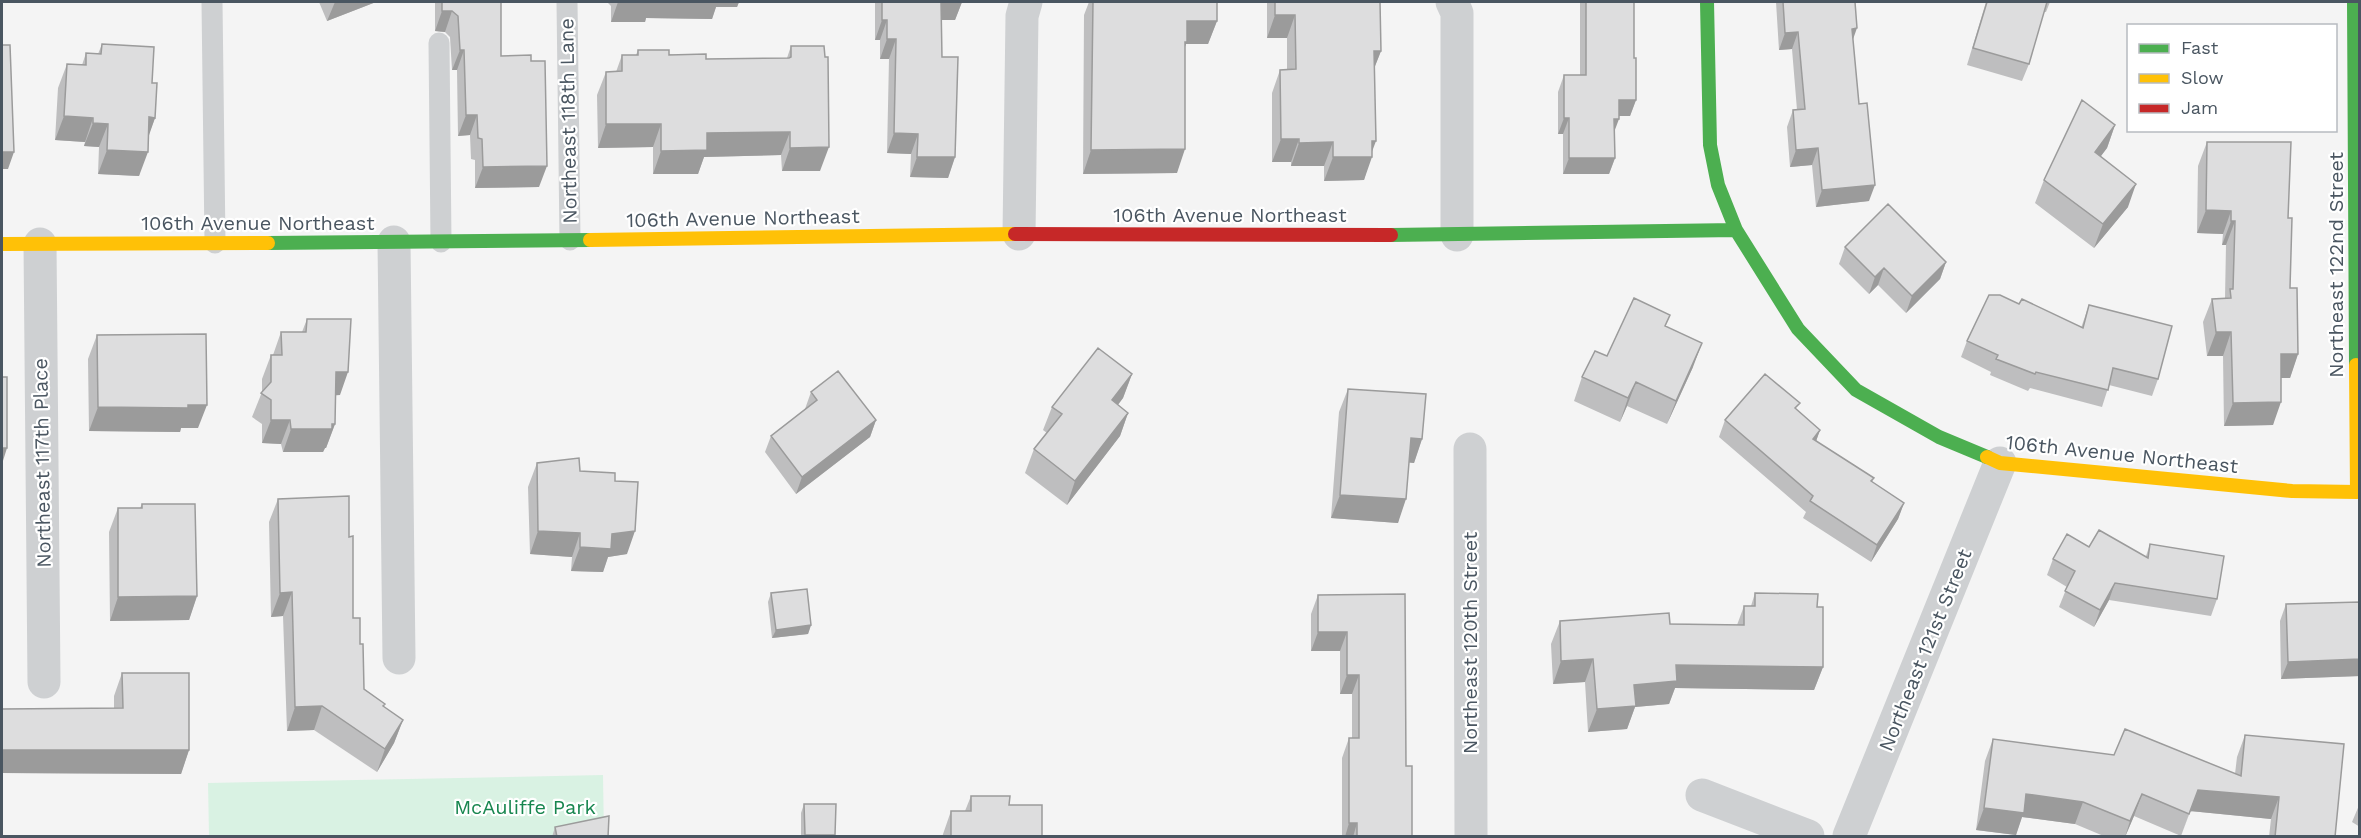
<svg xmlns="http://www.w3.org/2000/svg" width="2361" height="838" viewBox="0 0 2361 838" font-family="'Work Sans',sans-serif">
<rect width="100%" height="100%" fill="#f4f4f4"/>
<!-- green -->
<path fill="#d9f2e3" d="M 603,775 L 604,836 L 209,836 L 208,783 Z"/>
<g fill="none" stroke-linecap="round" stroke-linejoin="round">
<!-- lane -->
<path stroke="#ced0d2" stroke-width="21" d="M 212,2 L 215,243
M 567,2 L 570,240
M 439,43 L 441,242"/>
<!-- street -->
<path stroke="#ced0d2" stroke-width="33" d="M 1452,2 L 1457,13 L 1457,235
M 1019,234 L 1022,16 L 1026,2
M 394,242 L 399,658
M 40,244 L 44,682
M 1470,449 L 1471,836
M 1702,795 L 1808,836
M 1849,836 L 2000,463"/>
<!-- fast -->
<path stroke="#4caf50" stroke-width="14" d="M 1707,2 L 1710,145 L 1718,185 L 1736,230 L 1798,329 L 1856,390 L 1939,437 L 1987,457
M 2354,2 L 2356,365
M 1391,235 L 1736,230
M 268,243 L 590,240"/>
<!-- slow -->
<path stroke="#ffc107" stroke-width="14" d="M 590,240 L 1015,234
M 2,244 L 268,243
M 1987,457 L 2000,463 L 2292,491 L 2357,492 L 2356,365"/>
<!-- jam -->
<path stroke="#c62828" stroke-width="14" d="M 1015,234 L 1391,235"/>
</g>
<!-- wall -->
<path fill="#bebebf" d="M 319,2 L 376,2 L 327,21 Z
M 435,2 L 501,2 L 501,56 L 539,187 L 475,188 L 475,160 L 471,159 L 470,135 L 458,136 L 457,70 L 452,70 L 450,37 L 445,32 L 435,31 Z
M 607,2 L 739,2 L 737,7 L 716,7 L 712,19 L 646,18 L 645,22 L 611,22 L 611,6 Z
M 875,2 L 962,2 L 955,20 L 942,20 L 942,57 L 955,157 L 948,178 L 910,177 L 911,154 L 887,153 L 889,59 L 880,59 L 880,40 L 875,40 Z
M 1089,2 L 1217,2 L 1217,21 L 1208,44 L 1186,44 L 1185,46 L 1177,173 L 1083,174 L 1084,15 Z
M 1267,2 L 1380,2 L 1381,51 L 1374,68 L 1372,150 L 1364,180 L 1324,181 L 1324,166 L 1291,166 L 1291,162 L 1272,162 L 1272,93 L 1280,70 L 1287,69 L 1287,38 L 1267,38 Z
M 1580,2 L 1634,2 L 1634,58 L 1636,100 L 1630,116 L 1619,116 L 1614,131 L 1615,158 L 1609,174 L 1563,174 L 1563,134 L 1558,134 L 1558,92 L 1564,75 L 1580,75 Z
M 1776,2 L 1855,2 L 1853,39 L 1859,104 L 1869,201 L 1816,207 L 1812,165 L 1790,167 L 1787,127 L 1793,110 L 1797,110 L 1792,49 L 1779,50 Z
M 1986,2 L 2050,2 L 2046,12 L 2044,12 L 2029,64 L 2022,81 L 1967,65 Z
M 102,44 L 152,83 L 155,118 L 148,136 L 139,176 L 98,174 L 99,147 L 84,146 L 85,142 L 55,140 L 58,88 L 67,64 L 82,65 L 86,53 L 98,54 Z
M 791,46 L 820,171 L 782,171 L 781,155 L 704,157 L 698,174 L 653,174 L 653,147 L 598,148 L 597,95 L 606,72 L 616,72 L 622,55 L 636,55 L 638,50 L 706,59 L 787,58 Z
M 2115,125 L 2107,148 L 2100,157 L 2128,207 L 2094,248 L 2035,203 L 2044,180 Z
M 2207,142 L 2288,218 L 2290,288 L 2298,354 L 2290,378 L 2281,378 L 2273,425 L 2224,426 L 2223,356 L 2207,356 L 2203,322 L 2212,299 L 2225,298 L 2226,245 L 2222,245 L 2223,234 L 2197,233 L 2198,166 Z
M 1845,247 L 1946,262 L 1940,279 L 1906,313 L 1878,285 L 1869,294 L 1839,264 Z
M 2019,304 L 2081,328 L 2089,305 L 2158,379 L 2152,396 L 2109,385 L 2102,407 L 2030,388 L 2028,391 L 1990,375 L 1991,372 L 1961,357 L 1967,341 Z
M 307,319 L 340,395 L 335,395 L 335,424 L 326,448 L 325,448 L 323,452 L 283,452 L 281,444 L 262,443 L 262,424 L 252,417 L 262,392 L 262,379 L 271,355 L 273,355 L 281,332 L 302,332 Z
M 1666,327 L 1693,367 L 1667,424 L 1627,406 L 1620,422 L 1574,401 L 1582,377 L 1607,356 Z
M 97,335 L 198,428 L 181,428 L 180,432 L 89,431 L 88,359 Z
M 1132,374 L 1123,398 L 1118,405 L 1128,413 L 1120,436 L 1067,505 L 1025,473 L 1034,449 L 1047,433 L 1043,430 L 1052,407 Z
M 1348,389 L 1422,439 L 1414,463 L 1409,462 L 1398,523 L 1331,518 L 1339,412 Z
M 811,392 L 876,420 L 870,437 L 796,494 L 765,452 L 771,436 L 805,409 Z
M 1797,410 L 1820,430 L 1816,441 L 1874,478 L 1872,482 L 1904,503 L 1898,519 L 1871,562 L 1803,518 L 1806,512 L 1719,437 L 1725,420 Z
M 537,463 L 580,471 L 627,554 L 608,557 L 603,572 L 571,571 L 572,557 L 530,554 L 528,487 Z
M 278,499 L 349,537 L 353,618 L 360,644 L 364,689 L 384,707 L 403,720 L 394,743 L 377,772 L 314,730 L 287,731 L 283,616 L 271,617 L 269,522 Z
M 142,504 L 197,596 L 189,620 L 110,621 L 109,532 L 118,508 L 140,508 Z
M 2150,544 L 2217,599 L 2211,616 L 2109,600 L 2094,627 L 2059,607 L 2067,587 L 2047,575 L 2053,559 L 2089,547 L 2146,556 Z
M 771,593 L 811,625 L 808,634 L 772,638 L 768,602 Z
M 1755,593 L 1817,607 L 1823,667 L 1814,690 L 1675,688 L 1669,704 L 1635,707 L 1627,729 L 1588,732 L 1585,682 L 1553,684 L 1551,644 L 1560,621 L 1737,625 L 1744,606 L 1751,606 Z
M 1405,594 L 1406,766 L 1412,837 L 1342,837 L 1342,758 L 1349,738 L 1352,738 L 1352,694 L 1340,694 L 1340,651 L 1311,651 L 1311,614 L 1318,595 Z
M 2360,602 L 2360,676 L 2281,679 L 2280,621 L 2286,604 Z
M 122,673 L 189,750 L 181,774 L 2,773 L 2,709 L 114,708 L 114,696 Z
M 2245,735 L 2335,837 L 2269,837 L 2271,819 L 2190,811 L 2181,836 L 2134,816 L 2125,837 L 2106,837 L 2075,824 L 2022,817 L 2016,835 L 1976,830 L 1985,761 L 1993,739 L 2235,774 L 2237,757 Z
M 971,796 L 1009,805 L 1042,837 L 942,837 L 951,811 L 965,811 Z
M 2360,803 L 2360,827 L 2352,822 Z
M 804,804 L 835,837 L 801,837 L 801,813 Z
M 555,827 L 557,837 L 552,837 Z"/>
<!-- shaded-wall -->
<path fill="#9b9b9b" d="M 335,2 L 376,2 L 327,21 Z
M 618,2 L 739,2 L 737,7 L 716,7 L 712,19 L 646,18 L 645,22 L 611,22 Z
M 941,2 L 962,2 L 955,20 L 934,20 Z
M 442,11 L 452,11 L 445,32 L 435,31 Z
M 1275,15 L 1295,15 L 1287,38 L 1267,38 Z
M 882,20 L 887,20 L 880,40 L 875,40 Z
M 1187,21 L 1217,21 L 1208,44 L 1186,44 L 1178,65 Z
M 1857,28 L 1851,45 L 1852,29 Z
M 1798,32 L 1792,49 L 1779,50 L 1785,33 Z
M 887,39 L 896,39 L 889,59 L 880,59 Z
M 460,50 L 464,50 L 457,70 L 452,70 Z
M 1374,51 L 1381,51 L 1372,74 Z
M 1619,100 L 1636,100 L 1630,116 L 1612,116 Z
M 466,115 L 477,115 L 470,135 L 458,136 Z
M 64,116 L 93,118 L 85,142 L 55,140 Z
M 149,117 L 155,118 L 147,141 Z
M 1564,118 L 1569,118 L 1563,134 L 1558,134 Z
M 1614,119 L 1619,119 L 1613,135 Z
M 93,123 L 108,124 L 99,147 L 84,146 Z
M 606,124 L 661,124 L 653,147 L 598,148 Z
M 2115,125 L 2107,148 L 2086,176 L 2095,152 Z
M 790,132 L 781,155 L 704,157 L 698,174 L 653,174 L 661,151 L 707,133 Z
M 894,133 L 918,134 L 911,154 L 887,153 Z
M 1281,139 L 1299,139 L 1291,162 L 1272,162 Z
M 1372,141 L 1376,141 L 1370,157 L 1372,157 L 1364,180 L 1324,181 L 1333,157 Z
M 1333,142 L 1324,166 L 1291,166 L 1299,143 Z
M 829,147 L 820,171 L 782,171 L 790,148 Z
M 1818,148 L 1812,165 L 1790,167 L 1796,150 Z
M 1185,149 L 1177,173 L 1083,174 L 1091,150 Z
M 107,150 L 148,152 L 139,176 L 98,174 Z
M 2,152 L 14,152 L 8,169 L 2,169 Z
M 917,157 L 955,157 L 948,178 L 910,177 Z
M 1569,158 L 1615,158 L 1609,174 L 1563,174 Z
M 547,166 L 539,187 L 475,188 L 483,167 Z
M 2136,184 L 2128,207 L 2094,248 L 2103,224 Z
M 1875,185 L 1869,201 L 1816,207 L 1822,190 Z
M 2206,210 L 2231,211 L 2223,234 L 2197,233 Z
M 2231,221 L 2235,221 L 2226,245 L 2222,245 Z
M 1946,262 L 1940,279 L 1906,313 L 1912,296 Z
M 1884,268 L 1878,285 L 1869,294 L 1875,277 Z
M 2216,332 L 2231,332 L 2223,356 L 2207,356 Z
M 1702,343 L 1693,367 L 1667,424 L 1676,401 Z
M 2281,354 L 2298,354 L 2290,378 L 2272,378 Z
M 336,372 L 348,372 L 340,395 L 327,396 Z
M 1132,374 L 1123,398 L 1103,424 L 1112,400 Z
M 1636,382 L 1627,406 L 1620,422 L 1628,398 Z
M 2281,402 L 2273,425 L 2224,426 L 2233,403 Z
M 188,405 L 207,405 L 198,428 L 181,428 L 180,432 L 89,431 L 98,407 Z
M 1128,413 L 1120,436 L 1067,505 L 1075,481 Z
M 271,420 L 290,420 L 281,444 L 262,443 Z
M 876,420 L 870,437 L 796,494 L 802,477 Z
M 335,424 L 326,448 L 325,448 L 323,452 L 283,452 L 291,429 Z
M 1820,430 L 1814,447 L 1813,439 Z
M 1411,438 L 1422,439 L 1414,463 L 1402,462 Z
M 2,448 L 7,448 L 2,464 Z
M 1340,495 L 1406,499 L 1398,523 L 1331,518 Z
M 1904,503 L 1898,519 L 1871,562 L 1877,545 Z
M 538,531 L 580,533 L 572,557 L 530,554 Z
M 635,531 L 627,554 L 608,557 L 603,572 L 571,571 L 580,547 L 612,534 Z
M 2115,583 L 2109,600 L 2094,627 L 2100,610 Z
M 292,592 L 283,616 L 271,617 L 280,593 Z
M 197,596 L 189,620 L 110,621 L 118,597 Z
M 811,625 L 808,634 L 772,638 L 776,630 Z
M 1318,632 L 1347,632 L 1340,651 L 1311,651 Z
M 1593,659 L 1585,682 L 1553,684 L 1561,661 Z
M 2360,659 L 2360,676 L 2281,679 L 2288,662 Z
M 1676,665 L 1823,667 L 1814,690 L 1675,688 L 1669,704 L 1635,707 L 1627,729 L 1588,732 L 1597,709 L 1634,685 Z
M 1347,675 L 1359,675 L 1352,694 L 1340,694 Z
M 322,706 L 314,730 L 287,731 L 295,707 Z
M 403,720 L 394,743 L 377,772 L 385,749 Z
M 2,750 L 189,750 L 181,774 L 2,773 Z
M 2198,790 L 2279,797 L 2271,819 L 2190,811 L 2181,836 Z
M 2026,794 L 2083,802 L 2075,824 L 2022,817 L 2016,835 L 1976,830 L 1984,808 Z
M 2142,794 L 2134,816 L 2125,837 L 2130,821 Z
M 1349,823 L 1357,823 L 1353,837 L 1345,837 Z
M 805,835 L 835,835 L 835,837 L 804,837 Z"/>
<!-- building -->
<path fill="#ddddde" stroke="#9b9b9b" stroke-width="1.5" d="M 442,2 L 501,2 L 501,56 L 531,55 L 531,61 L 545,61 L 547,166 L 483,167 L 482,139 L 478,138 L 477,115 L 466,115 L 464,50 L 460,50 L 458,16 L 452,11 L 442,11 Z
M 882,2 L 941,2 L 942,57 L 958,57 L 955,157 L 917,157 L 918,134 L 894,133 L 896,39 L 887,39 L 887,20 L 882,20 Z
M 1093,2 L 1217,2 L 1217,21 L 1187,21 L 1187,42 L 1185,42 L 1185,149 L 1091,150 Z
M 1275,2 L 1380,2 L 1381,51 L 1374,51 L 1376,141 L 1372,141 L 1372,157 L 1333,157 L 1333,142 L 1299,143 L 1299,139 L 1281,139 L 1280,70 L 1296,69 L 1295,15 L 1275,15 Z
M 1586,2 L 1634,2 L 1634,58 L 1636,58 L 1636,100 L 1619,100 L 1619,119 L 1614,119 L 1615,158 L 1569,158 L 1569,118 L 1564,118 L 1564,75 L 1586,75 Z
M 1783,2 L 1855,2 L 1857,28 L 1852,29 L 1859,104 L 1867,103 L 1875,185 L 1822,190 L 1818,148 L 1796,150 L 1793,110 L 1805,109 L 1798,32 L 1785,33 Z
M 1987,2 L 2047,2 L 2029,64 L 1973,48 Z
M 102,44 L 154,47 L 152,83 L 157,83 L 155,118 L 149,117 L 148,152 L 107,150 L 108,124 L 93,123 L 93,118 L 64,116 L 67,64 L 86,65 L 86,53 L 101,54 Z
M 2,45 L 10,45 L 14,152 L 2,152 Z
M 791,46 L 824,46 L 825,57 L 828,57 L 829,147 L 790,148 L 790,132 L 707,133 L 707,150 L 661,151 L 661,124 L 606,124 L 606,72 L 622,71 L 622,55 L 638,55 L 638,50 L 669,50 L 669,55 L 706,54 L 706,59 L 789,58 L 791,57 Z
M 2082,100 L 2115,125 L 2095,152 L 2136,184 L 2103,224 L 2044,180 Z
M 2207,142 L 2291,142 L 2288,218 L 2292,218 L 2290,288 L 2297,288 L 2298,354 L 2281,354 L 2281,402 L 2233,403 L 2231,332 L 2216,332 L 2212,299 L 2231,298 L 2230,289 L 2233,289 L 2235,221 L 2231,221 L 2231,211 L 2206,210 Z
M 1888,204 L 1946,262 L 1912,296 L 1884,268 L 1875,277 L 1845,247 Z
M 1989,295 L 2000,295 L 2019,304 L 2022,299 L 2083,328 L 2089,305 L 2172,326 L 2158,379 L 2113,368 L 2108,390 L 2036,372 L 2035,374 L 1996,359 L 1998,355 L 1967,341 Z
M 1634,298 L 1670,315 L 1665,326 L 1702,343 L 1676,401 L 1636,382 L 1628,398 L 1582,377 L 1595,351 L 1607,356 Z
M 307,319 L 351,319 L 348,372 L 336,372 L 335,424 L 332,424 L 332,429 L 291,429 L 290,420 L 271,420 L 271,400 L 261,393 L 271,382 L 271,355 L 282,355 L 281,332 L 306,332 Z
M 206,334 L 207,405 L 188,405 L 188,408 L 98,407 L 97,335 Z
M 1098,348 L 1132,374 L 1112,400 L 1128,413 L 1075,481 L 1034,449 L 1062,414 L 1052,407 Z
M 838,371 L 876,420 L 802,477 L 771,436 L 817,400 L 811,392 Z
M 1765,374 L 1800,403 L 1795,408 L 1820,430 L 1813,439 L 1874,478 L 1871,481 L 1904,503 L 1877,545 L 1810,501 L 1813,496 L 1725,420 Z
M 2,377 L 7,377 L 7,448 L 2,448 Z
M 1348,389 L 1426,394 L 1422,439 L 1411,438 L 1406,499 L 1340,495 Z
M 579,458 L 580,471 L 615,473 L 615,481 L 638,482 L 635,531 L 612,534 L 611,549 L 580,547 L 580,533 L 538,531 L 537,463 Z
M 349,496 L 349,537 L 353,536 L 353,618 L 360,618 L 360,644 L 363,644 L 364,689 L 385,704 L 383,706 L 403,720 L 385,749 L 322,706 L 295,707 L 292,592 L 280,593 L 278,499 Z
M 142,504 L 195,504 L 197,596 L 118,597 L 118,508 L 142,508 Z
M 2099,530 L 2148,558 L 2150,544 L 2224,556 L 2217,599 L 2115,583 L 2100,610 L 2065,591 L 2075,571 L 2053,559 L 2067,534 L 2089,547 Z
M 807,589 L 811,625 L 776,630 L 771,593 Z
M 1755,593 L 1818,594 L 1817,607 L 1823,607 L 1823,667 L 1676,665 L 1677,681 L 1634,685 L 1636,706 L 1597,709 L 1593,659 L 1561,661 L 1560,621 L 1669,613 L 1670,624 L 1744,625 L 1744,606 L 1755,606 Z
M 1405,594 L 1406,766 L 1412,766 L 1412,837 L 1357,837 L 1357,823 L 1349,823 L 1349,738 L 1359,738 L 1359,675 L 1347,675 L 1347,632 L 1318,632 L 1318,595 Z
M 2360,602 L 2360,659 L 2288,662 L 2286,604 Z
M 122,673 L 189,673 L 189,750 L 2,750 L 2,709 L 123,708 Z
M 2125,729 L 2241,776 L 2245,735 L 2344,744 L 2335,837 L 2275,837 L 2279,797 L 2198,790 L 2189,814 L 2142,794 L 2130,821 L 2083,802 L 2026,794 L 2024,813 L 1984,808 L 1993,739 L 2114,755 Z
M 971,796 L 1010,796 L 1009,805 L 1042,805 L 1042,837 L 951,837 L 951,811 L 971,811 Z
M 804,804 L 836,804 L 835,835 L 805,835 Z
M 609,816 L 608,837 L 557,837 L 555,827 Z"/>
<g text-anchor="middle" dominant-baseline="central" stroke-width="4.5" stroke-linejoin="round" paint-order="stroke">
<!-- street labels -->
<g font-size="20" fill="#4a5661" stroke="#fff">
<text transform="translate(568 121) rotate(-91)">Northeast 118th Lane</text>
<text x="1230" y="215">106th Avenue Northeast</text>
<text transform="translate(743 218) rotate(-1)">106th Avenue Northeast</text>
<text x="258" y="223">106th Avenue Northeast</text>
<text transform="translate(2336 265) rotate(-90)">Northeast 122nd Street</text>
<text transform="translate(2122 454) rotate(6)">106th Avenue Northeast</text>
<text transform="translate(42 463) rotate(-91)">Northeast 117th Place</text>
<text transform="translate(1470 643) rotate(-90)">Northeast 120th Street</text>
<text transform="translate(1925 650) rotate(-68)">Northeast 121st Street</text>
</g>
<!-- park labels -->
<g font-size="20" fill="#17864f" stroke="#fff">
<text x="525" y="807">McAuliffe Park</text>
</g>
</g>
<!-- border -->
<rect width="2361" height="838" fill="none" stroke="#4a5661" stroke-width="6"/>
<!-- legend -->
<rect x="2127" y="24" width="210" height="108" fill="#ffffff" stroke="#b7bbc0" stroke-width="1.5"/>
<rect x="2139" y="44" width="30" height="9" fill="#4caf50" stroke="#b7bbc0" stroke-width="1.5"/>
<text x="2181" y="54" font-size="18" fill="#4a5661">Fast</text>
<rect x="2139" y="74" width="30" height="9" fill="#ffc107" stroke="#b7bbc0" stroke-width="1.5"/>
<text x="2181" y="84" font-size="18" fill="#4a5661">Slow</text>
<rect x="2139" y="104" width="30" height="9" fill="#c62828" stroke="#b7bbc0" stroke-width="1.5"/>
<text x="2181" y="114" font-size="18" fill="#4a5661">Jam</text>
</svg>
